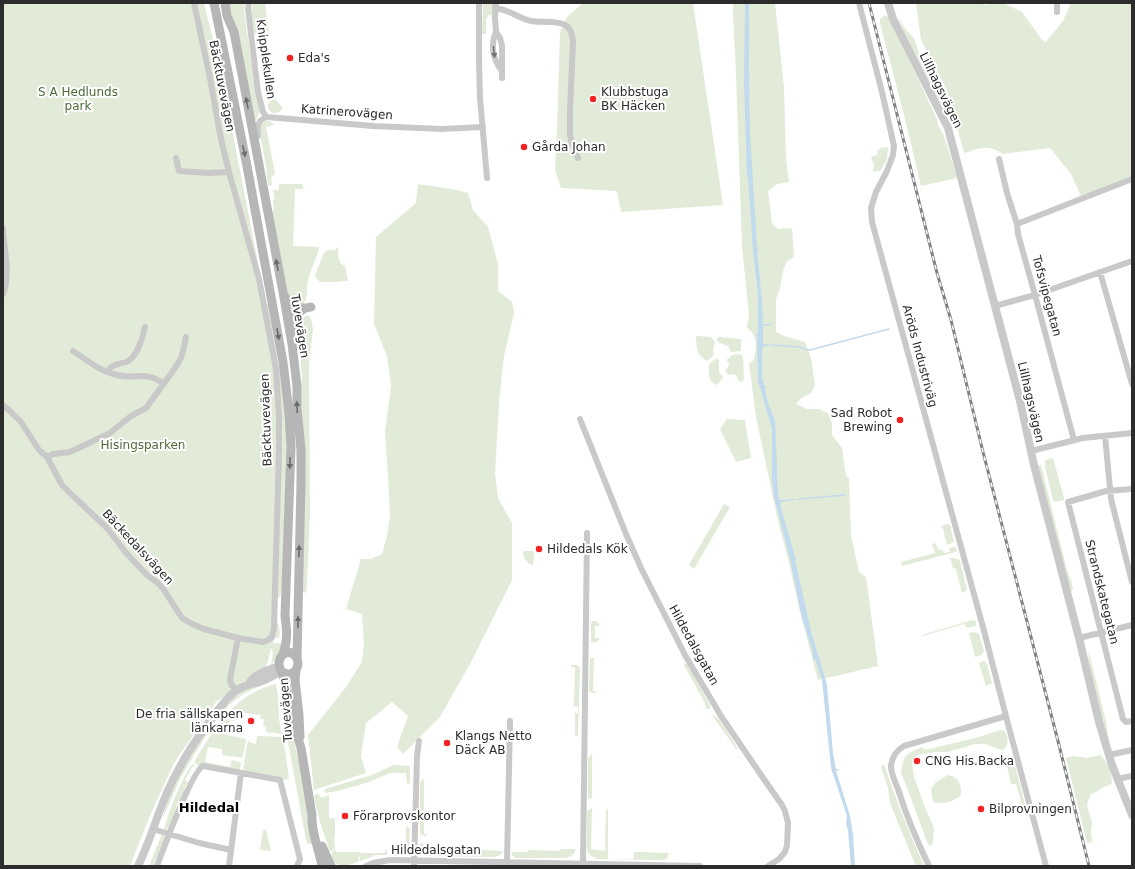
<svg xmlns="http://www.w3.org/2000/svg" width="1135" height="869" viewBox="0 0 1135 869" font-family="'DejaVu Sans',sans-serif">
<rect width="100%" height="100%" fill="#fff"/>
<!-- green -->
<path fill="#e1ebd8" d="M 3,3 L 204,3 L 220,68 L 266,304 L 268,304 L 280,373 L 286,420 L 287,463 L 282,587 L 280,597 L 278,597 L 276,622 L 278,623 L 280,632 L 279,638 L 275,637 L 273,643 L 282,643 C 280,651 276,660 271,665 L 273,652 L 271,648 L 268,661 L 265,668 L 216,702 L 174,763 L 149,818 L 130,866 L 3,866 Z
M 227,3 L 245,3 L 244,11 L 254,82 L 260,111 L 256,120 L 254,120 Z
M 254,3 L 265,3 L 269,31 L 259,34 L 254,33 C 252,24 249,11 254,3 Z
M 483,3 L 493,3 L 493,15 L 489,15 L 486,19 L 486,34 L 482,34 Z
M 583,3 L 693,3 L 723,205 L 621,212 L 617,191 L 561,188 L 555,170 L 557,131 L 560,32 L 567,17 Z
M 733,3 L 775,3 L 784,87 L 786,159 L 789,182 L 777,184 L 768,191 L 772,224 L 778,229 L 792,228 L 794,257 L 787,261 L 783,271 L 780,288 L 776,299 L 776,332 L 784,336 L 805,342 L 811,358 L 815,385 L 811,393 L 801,398 L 796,404 L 807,409 L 819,409 L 828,413 L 832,423 L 832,435 L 842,448 L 846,476 L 849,478 L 851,535 L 859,572 L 866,577 L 878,666 L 818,680 L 799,608 L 789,563 L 778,521 L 756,417 L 749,363 L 754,360 C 756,345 759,339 747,327 L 749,315 L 742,246 L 736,73 L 733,15 Z
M 916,3 L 983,3 L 984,5 L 1003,3 L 1022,12 L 1042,40 L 1046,42 L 1063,21 L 1071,3 L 1132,3 L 1132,176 L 1081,196 L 1071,174 L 1050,148 L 1003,154 C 987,144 981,148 964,153 L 947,90 L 921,40 Z
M 885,15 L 889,17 L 937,119 L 938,125 L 944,136 L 957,178 L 921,186 L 906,123 L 880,23 L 880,19 Z
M 898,17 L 906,30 L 914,38 L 920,56 L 924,67 L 942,99 L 947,116 L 904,32 Z
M 274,98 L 283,108 C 278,114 272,116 268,108 L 268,104 Z
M 266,121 L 270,121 L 274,125 L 266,127 L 275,173 L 271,178 L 272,185 L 268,186 L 266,166 L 259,130 L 262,124 Z
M 888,147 L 887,159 L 880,172 L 879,171 L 873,172 L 874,165 L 871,157 L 878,155 L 877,151 L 880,148 Z
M 279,184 L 302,184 L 304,189 L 295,189 L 293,246 L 319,247 C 317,258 311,268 308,280 C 306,288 309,297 303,304 L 296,305 L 287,293 L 272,212 L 274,209 L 273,200 L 275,199 L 273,190 L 279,190 Z
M 418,184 L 457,190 L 468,193 L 473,210 L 488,227 L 498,264 L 498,291 L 512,302 L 514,313 L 504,356 L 499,402 L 495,474 L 498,498 L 512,523 L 512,580 L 471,662 L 440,717 L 403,754 L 397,747 L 408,716 L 392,702 L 366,723 L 361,756 L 366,773 L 314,790 L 308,735 L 346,687 L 362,662 L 364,642 L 362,614 L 346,609 L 361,559 L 371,559 L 382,554 L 387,536 L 390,516 L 388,476 L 385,432 L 391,386 L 387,356 L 374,324 L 376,237 L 416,203 Z
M 338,246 C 339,254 336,262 345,266 L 348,281 L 340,281 L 340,282 L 320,282 L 315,276 L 324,252 L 326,252 L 327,250 C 332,250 336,252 338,246 Z
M 306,316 L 309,316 L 311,319 L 313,329 L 309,365 L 310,513 L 307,584 L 306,592 L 305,593 L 303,592 L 304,465 L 301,391 L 302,376 L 297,328 C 298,322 299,317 306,316 Z
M 696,336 L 711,337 L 715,342 L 713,349 L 714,355 L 707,361 C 696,354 697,349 696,336 Z
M 719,337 L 740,339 L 742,341 L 741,342 L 741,351 L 731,352 L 728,346 L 720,343 L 717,341 L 717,338 Z
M 740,354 L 743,356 L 744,379 L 741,382 L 739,381 C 735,373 736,374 728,375 L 725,370 L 728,368 L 729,363 L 727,361 L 727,359 L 730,358 L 732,355 Z
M 715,359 L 717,359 L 719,360 L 719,372 L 723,377 L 722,379 L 717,385 C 707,382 709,373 709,364 Z
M 727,419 L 745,420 L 751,458 L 736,462 L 720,429 Z
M 1053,458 L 1064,498 L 1064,500 L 1055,502 L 1053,500 L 1045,467 L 1045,460 Z
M 1041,465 L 1067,570 C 1069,576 1073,584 1073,589 L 1071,591 L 1065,576 L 1038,466 Z
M 724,504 L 730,507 L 694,569 L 689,565 Z
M 947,524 L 950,525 L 954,542 L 947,545 L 943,529 L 940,527 Z
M 935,543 L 938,549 L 940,550 L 942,550 L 944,553 L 950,552 L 949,548 L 954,547 L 956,547 L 957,551 L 956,552 L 902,566 L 901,562 L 935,553 L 932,544 Z
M 532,551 L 534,552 L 533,565 C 527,564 522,557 523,551 Z
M 950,558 L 954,558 L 960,560 L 967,590 L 962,593 L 956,569 L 953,568 Z
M 973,620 L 976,621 L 976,626 L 967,628 L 964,624 L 923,636 L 922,635 Z
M 592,621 L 597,621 L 599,624 L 599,626 L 595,626 L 595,638 L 599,638 L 599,640 L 595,643 L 591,642 L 591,623 Z
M 975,632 L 979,634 L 984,651 L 982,655 L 975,657 L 969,633 Z
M 1088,653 L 1089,653 L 1105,717 L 1110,746 C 1101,715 1092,685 1088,653 Z
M 592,658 L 598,659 L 594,659 L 593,691 L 597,692 L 596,693 L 592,693 L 589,691 L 590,659 Z
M 984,661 L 987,664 L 992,683 L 986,686 L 979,663 Z
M 683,663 L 688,665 L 711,707 L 709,709 L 706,709 L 705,703 Z
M 571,665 L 576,665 L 580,667 L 578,736 L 575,736 L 575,713 L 578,713 L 578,707 L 574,706 L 575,667 L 571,667 Z
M 263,684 L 242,695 L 230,704 L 216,721 L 202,742 L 181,777 L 163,818 C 170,785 190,755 209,728 C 218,716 225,704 237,695 C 245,689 253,687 263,684 Z
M 276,684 L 278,696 L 279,719 L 282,734 L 274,733 L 273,732 L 269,733 L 266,731 L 266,727 L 263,726 L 264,719 L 260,719 L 261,715 L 244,713 L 239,714 L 235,721 L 230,720 L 227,735 L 246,739 L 243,756 L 242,756 L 242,757 L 243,758 L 222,755 L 222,749 L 208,747 L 205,762 L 230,767 L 232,760 L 239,762 L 241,763 L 240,770 L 202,764 L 199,766 L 194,762 C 215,728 234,694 276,684 Z
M 281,687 L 283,687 L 291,730 L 301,770 L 308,814 L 310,834 L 312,844 L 310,844 L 307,843 L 306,840 L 284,720 Z
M 712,715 C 721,717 731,739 737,747 L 737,749 L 736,749 Z
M 1000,730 L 1005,731 C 1008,738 1010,746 1002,750 L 985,744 L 975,744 L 948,752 L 935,752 L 917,755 L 912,763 L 914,777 L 924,805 L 934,828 L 933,842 L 931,846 L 928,844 L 901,772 C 904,754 906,754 922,747 L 925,750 L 979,737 Z
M 257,736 L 283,737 L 289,779 L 283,780 L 245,772 L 243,770 L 248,739 L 249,742 L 256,744 Z
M 592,753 L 592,799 L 588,798 L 588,759 Z
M 1100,755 C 1108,762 1112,773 1112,784 L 1104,787 L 1090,795 L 1087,805 L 1092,823 L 1091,831 L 1092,842 L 1087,843 L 1066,758 L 1073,756 L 1087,758 Z
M 1011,758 L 1013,758 L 1026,808 L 1023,808 L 1016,784 L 1011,784 L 1006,762 L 1008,759 Z
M 192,764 L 198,768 L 193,766 L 185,780 L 189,783 C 184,786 185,787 184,793 C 184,795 181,799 180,801 L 178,802 C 176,806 176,809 175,812 C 174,818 171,824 168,829 L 164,829 C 170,808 180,782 192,764 Z
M 393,765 L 410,766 L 410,783 L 408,784 L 407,783 L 406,773 L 390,773 L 369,782 L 338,791 L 326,793 L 324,792 L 325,789 L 375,774 Z
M 884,765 L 885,767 C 896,801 910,834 924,866 L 916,866 L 890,803 L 888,788 L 881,766 Z
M 948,775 C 958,776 962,785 961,795 C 955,801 941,805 933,802 L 931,789 L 936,782 Z
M 424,779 L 424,834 L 427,834 L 426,836 L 421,835 L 420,832 L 420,783 L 422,780 Z
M 315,794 L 318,794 L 322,798 L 329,795 L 329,818 L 335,818 L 335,836 L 334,838 L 335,848 L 330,852 L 320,822 L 314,797 Z
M 592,808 L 591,849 L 605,851 L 606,809 L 608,810 L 608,859 L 634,859 L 634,852 L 636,852 L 669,853 L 667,859 L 663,860 L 597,859 L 591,856 L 587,851 L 587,811 Z
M 406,827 L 410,828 L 409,850 L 404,855 L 394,856 L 394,853 L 405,853 Z
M 263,830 L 266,830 L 271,851 L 260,850 Z
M 162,834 L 165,837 C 163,842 162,846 160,851 C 158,856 154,860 154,866 L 149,866 Z
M 421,843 L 423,843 L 424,847 L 503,851 L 500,855 L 495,857 L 426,856 C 422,854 419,849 420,845 Z
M 335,849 L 336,852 L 360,852 L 359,861 C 351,865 338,869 333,860 C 331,854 331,853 335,849 Z
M 561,849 L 576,849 L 573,855 L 566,858 L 516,858 L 513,856 L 511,852 L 528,852 L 528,850 L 559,851 Z
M 385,850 L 387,850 L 387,855 L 376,855 L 360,861 L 360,853 L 385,853 Z"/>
<!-- water -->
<path fill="#c2daed" d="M 745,3 L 749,3 L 749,73 L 750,76 L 749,77 L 750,133 L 757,247 L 759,248 L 757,250 L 762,301 L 763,322 L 763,324 L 771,324 L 771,325 L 763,326 L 763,344 L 773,345 L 764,346 L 762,348 L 762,378 L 764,385 L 766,387 L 765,389 L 768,403 L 775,421 L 777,466 L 777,480 L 779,500 L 801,499 L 781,502 L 780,504 L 795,557 L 796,558 L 795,560 L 812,635 L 819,658 L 827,685 L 833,753 L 836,769 L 839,769 L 839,770 L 836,771 L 837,774 L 850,816 L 853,834 L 855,866 L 851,866 L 848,830 L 846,824 L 847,816 L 831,768 L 822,680 L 816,661 L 813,658 L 813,652 L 802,618 L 790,559 L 774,497 L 772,479 L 772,429 L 758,381 L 757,336 L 756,335 L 758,332 L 758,295 L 753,250 L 748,178 L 747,176 L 744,84 Z"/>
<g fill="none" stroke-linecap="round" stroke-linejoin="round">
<!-- stream -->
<path stroke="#c2daed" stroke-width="1.5" d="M 772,345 L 800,347 L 803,349 L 810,350 L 889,329
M 799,499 L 845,495"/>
<!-- minor -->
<path stroke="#c9c9c9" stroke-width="6" d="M 249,3 L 248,9 L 258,92 L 263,112 L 267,117
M 479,3 L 479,61 L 480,98 L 487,178
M 496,3 L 495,17 L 496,32 L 500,38 L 502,45 L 502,78
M 859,3 L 882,92 L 894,146 L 893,155 L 887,171 L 876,192 L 871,208 L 872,222 L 983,627 L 1008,724 L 1046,866
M 1057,3 L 1057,12
M 495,8 C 508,9 518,18 531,21 C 541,23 556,20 565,25 C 571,28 572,35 573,41 L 570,111 L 570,135 L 572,144 L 578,158
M 496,32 C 490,45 493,60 502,71
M 258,136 C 257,127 257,120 267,117 L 373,126 L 441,129 L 483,127
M 176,158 L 179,171 L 209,173 L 229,172
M 999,159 L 1007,193 L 1017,224 L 1018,234 L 1035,295 L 1074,440
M 1017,224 L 1132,179
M 3,229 C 4,250 11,274 3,294
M 1100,272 L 1132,384
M 995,306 L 1035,295 L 1132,261
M 73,351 C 87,360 101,372 117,375 C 137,380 143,370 163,383
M 107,372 C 113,363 117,365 126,362 C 137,358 143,337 145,327
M 3,405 L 12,413 L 21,422 L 39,450 L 47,457 L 62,485 L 71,494 L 107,528 L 127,554 L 147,575 L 158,583 L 164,590 L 182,618 L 192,624 L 204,629 L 238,638 L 263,642 L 268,640 L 272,637 L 274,628 L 275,589 L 279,453 L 279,416 L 276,369 L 259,279 L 229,172 L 221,139 L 210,78 L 194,3
M 580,419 L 626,534 L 641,568 L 685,655 L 721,716 L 761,775 L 782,805 L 785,811 L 788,823 L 787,845 L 785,852 L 779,859 L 768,866
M 1105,436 L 1111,499 L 1132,582
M 1031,451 L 1083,438 L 1132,433
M 47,457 L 53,454 L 70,452 L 110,433 L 131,416 L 146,408 L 173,371 L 181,358 L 184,347 L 186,337
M 1132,489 L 1106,491 L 1068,502 L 1123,719 L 1126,722 L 1132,721
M 1079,638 L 1132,625
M 237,691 L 231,684 L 230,679 L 238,638
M 1109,755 L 1132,750
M 1117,779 L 1132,776
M 153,829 L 199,843 L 231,850
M 507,862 L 510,721
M 583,864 L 587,533
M 157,866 C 163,850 192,771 203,766 L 280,780 L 300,859 L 297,866
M 229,866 L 241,773
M 366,866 L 373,863 L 390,860 L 700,866
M 414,866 L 417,756 L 419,741
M 929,866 C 917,841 906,815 898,789 C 895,781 891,774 891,766 C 892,757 897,750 904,746 L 1006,716"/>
<!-- tertiary -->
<path stroke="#c9c9c9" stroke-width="8" d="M 888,3 L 893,19 L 948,128 L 1020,401 L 1034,465 L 1079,638 L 1099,722 L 1112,765 L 1132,815
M 249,684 C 254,673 269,670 279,666
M 138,866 C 149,843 156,819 166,795 C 177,769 192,745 209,722 C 217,711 226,698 237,690 C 245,685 248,685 256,683 C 265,681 273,676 281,671"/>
<!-- secondary -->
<path stroke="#b6b6b6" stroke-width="9" d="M 214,3 L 247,166 L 283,362 L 286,387 L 289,414 L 291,447 L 285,616 C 287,631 288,639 283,654
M 225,3 L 227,16 L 234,32 L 283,292 L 292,344 L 297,386 L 297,408 L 301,450 L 301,483 L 297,658
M 284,295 C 290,307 299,310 311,307
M 290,315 L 296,314 L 304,309
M 293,331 L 294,319 L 296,314
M 288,652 C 306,655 297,683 281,671 C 277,663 279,655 288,652 Z
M 296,670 L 295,680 L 299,715 L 300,737
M 282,672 L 286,685 L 291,716 L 301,748 L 312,815 C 311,834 319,848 322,866
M 322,846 L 331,866"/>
<defs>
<path id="rail" d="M 869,3 L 937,273 L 951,320 L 983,452 L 1058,741 L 1089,866"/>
</defs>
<!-- rail casing -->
<use href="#rail" stroke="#818181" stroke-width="3"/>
<!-- rail -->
<use href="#rail" stroke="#fff" stroke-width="1.5" stroke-dasharray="4.5" stroke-linecap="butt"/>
</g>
<!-- one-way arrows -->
<defs><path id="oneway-solid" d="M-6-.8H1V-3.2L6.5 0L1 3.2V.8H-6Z"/></defs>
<use fill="#737373" href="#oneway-solid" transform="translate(494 52) rotate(84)"/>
<g fill="#6a6a6a">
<use href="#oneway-solid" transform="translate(247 103) rotate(-101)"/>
<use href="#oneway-solid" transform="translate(244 151) rotate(78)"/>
<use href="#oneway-solid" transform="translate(277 265) rotate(-101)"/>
<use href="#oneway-solid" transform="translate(278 334) rotate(80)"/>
<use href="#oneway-solid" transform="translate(297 407) rotate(-93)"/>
<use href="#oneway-solid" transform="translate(290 463) rotate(91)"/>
<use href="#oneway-solid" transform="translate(299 551) rotate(-89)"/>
<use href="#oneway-solid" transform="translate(298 622) rotate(-89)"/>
</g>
<!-- markers -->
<g fill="#f12124" stroke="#fff" stroke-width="1.5">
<circle cx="290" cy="58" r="4"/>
<circle cx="593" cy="99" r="4"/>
<circle cx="524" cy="147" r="4"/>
<circle cx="900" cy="420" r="4"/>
<circle cx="539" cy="549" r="4"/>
<circle cx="251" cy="721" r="4"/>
<circle cx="447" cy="743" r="4"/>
<circle cx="917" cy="761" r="4"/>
<circle cx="981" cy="809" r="4"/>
<circle cx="345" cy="816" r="4"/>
</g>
<g text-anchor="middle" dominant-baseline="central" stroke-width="4" stroke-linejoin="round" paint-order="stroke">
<!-- poi labels -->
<g font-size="12" fill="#2c2c2c" stroke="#fff" text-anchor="start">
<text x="298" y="58">Eda's</text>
<text x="601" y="92">Klubbstuga<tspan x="601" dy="14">BK Häcken</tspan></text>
<text x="532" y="147">Gårda Johan</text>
<text x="892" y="413" text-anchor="end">Sad Robot<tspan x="892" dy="14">Brewing</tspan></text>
<text x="547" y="549">Hildedals Kök</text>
<text x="243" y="714" text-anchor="end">De fria sällskapen<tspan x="243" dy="14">länkarna</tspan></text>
<text x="455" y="736">Klangs Netto<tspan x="455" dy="14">Däck AB</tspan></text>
<text x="925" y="761">CNG His.Backa</text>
<text x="989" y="809">Bilprovningen</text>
<text x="353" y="816">Förarprovskontor</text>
</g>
<!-- street labels -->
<g font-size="12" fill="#2c2c2c" stroke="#fff">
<text transform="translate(266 59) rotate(82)">Knipplekullen</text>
<text transform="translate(222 86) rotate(79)">Bäcktuvevägen</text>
<text transform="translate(941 90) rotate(64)">Lillhagsvägen</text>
<text transform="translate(347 112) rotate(4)">Katrinerovägen</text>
<text transform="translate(1047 296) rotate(75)">Tofsvipegatan</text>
<text transform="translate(300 326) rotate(81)">Tuvevägen</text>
<text transform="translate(920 356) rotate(75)">Aröds Industriväg</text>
<text transform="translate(1031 402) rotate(77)">Lillhagsvägen</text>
<text transform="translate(266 420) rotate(-92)">Bäcktuvevägen</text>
<text transform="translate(138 547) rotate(47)">Bäckedalsvägen</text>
<text transform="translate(1102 592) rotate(76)">Strandskategatan</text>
<text transform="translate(694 645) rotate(61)">Hildedalsgatan</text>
<text transform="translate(286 710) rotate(-94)">Tuvevägen</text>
<text x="436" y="850">Hildedalsgatan</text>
</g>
<!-- park labels -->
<g font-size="12" fill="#4c6a37" stroke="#fff">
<text x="78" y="92">S A Hedlunds<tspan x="78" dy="14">park</tspan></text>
<text x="143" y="445">Hisingsparken</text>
</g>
<!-- neighbourhood labels -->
<g font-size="13" font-weight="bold" fill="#000" stroke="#fff">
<text x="209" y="807">Hildedal</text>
</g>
</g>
<!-- border -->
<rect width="1135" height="869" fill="none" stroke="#2c2c2c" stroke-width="8"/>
</svg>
